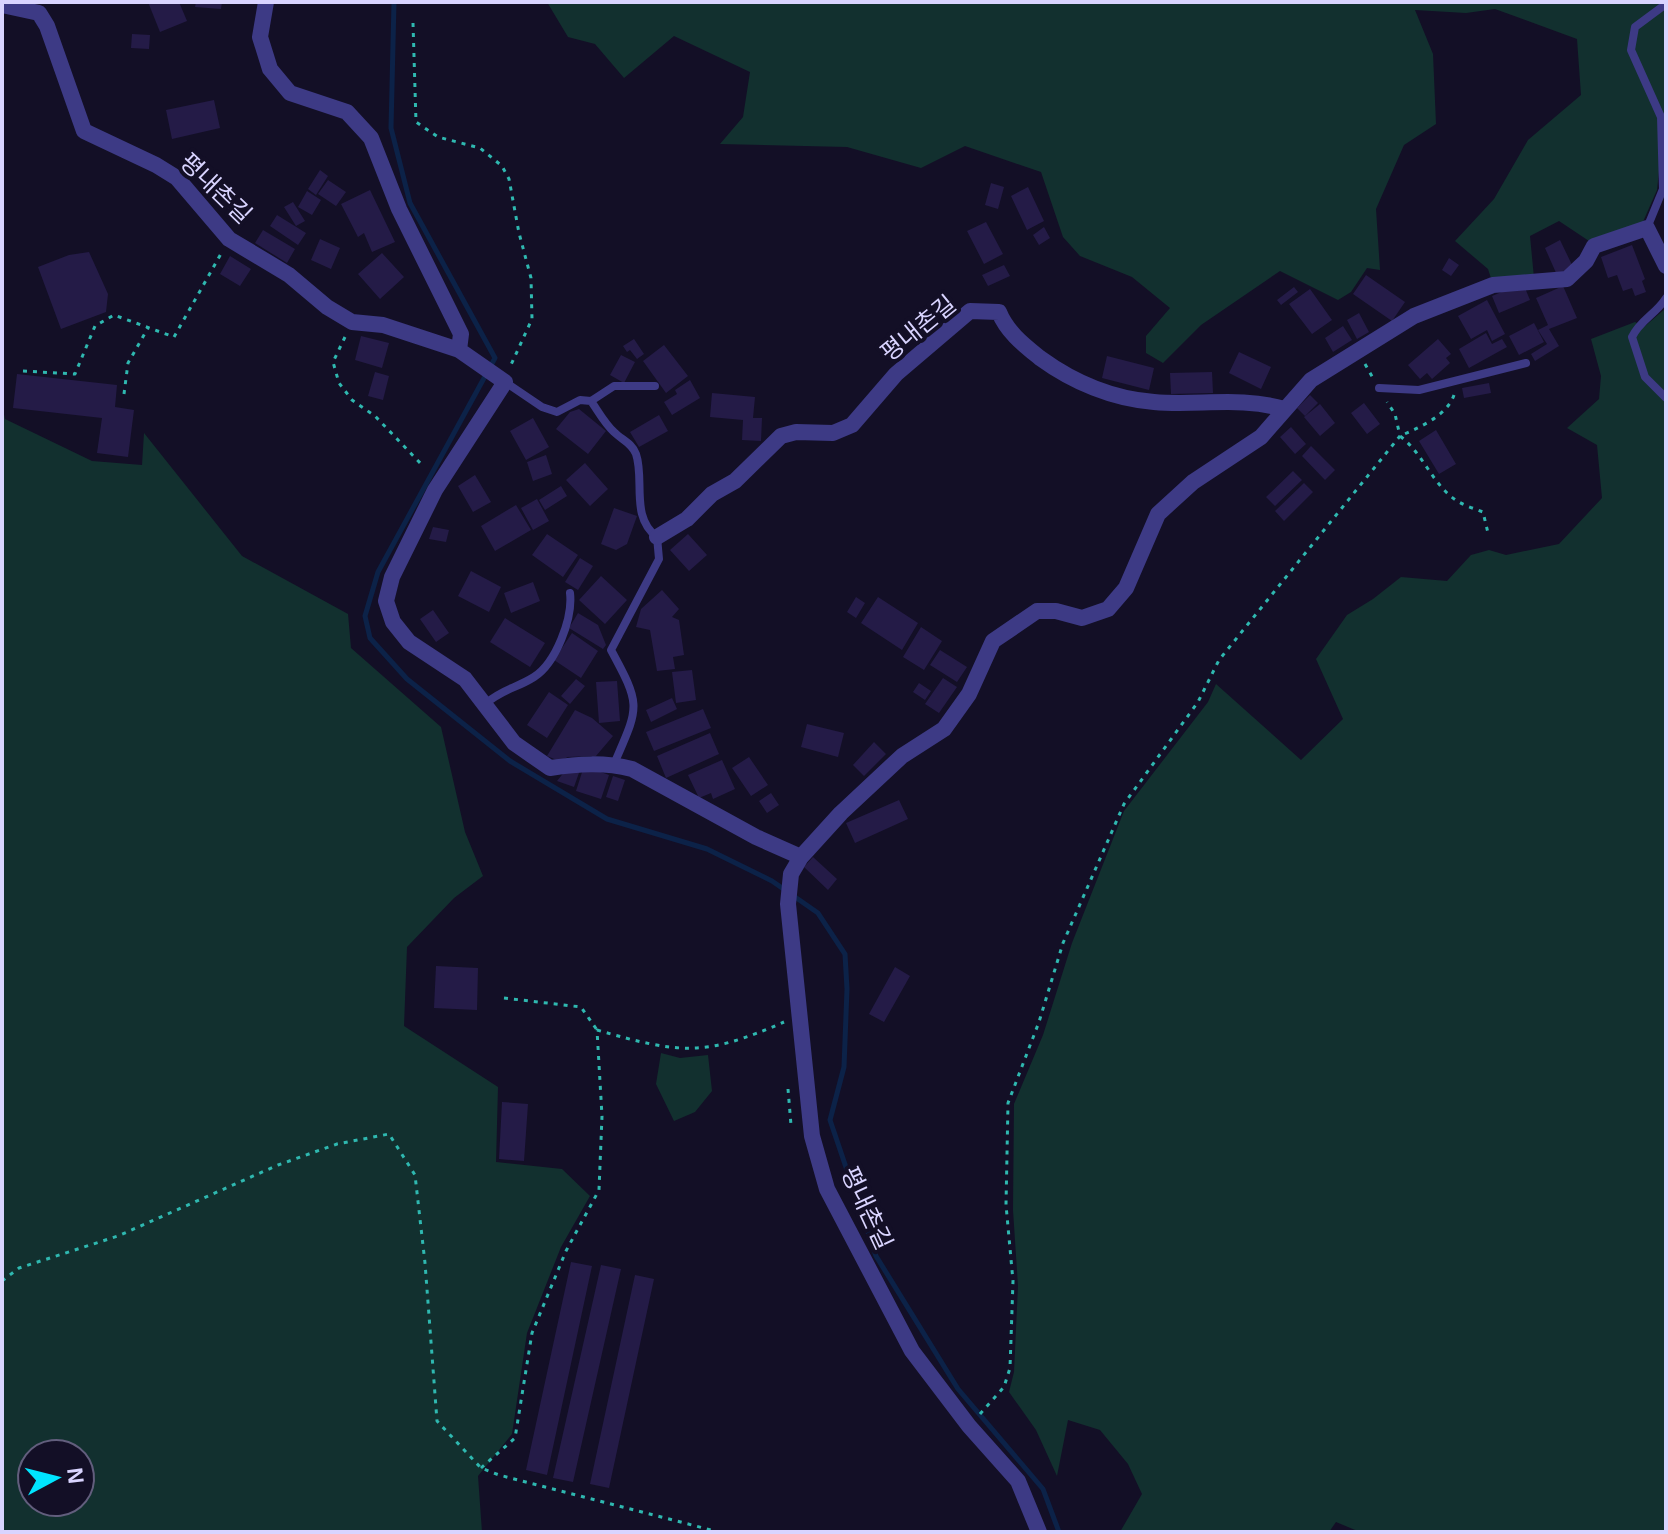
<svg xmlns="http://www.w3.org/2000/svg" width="1668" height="1534" viewBox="0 0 1668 1534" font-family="Arial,'Noto Sans KR',sans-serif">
<rect width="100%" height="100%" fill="#130f26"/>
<!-- green -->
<path fill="#12302f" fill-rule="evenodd" d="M 547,2 L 1666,2 L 1666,170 L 1659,171 L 1657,190 L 1642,224 L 1589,241 L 1559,221 L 1530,236 L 1534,278 L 1492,281 L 1488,269 L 1455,241 L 1494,199 L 1528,140 L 1581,95 L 1577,39 L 1495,9 L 1466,13 L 1415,10 L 1433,54 L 1436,124 L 1404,145 L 1376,209 L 1380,270 L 1367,268 L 1351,292 L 1338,300 L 1280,271 L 1201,325 L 1163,363 L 1146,353 L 1146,336 L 1170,308 L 1132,277 L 1080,256 L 1063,237 L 1041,172 L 965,146 L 921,168 L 847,147 L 720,144 L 743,117 L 750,72 L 674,36 L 624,78 L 595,44 L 568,37 Z
M 1666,308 L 1666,1532 L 1360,1532 L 1336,1522 L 1329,1532 L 1120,1532 L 1142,1494 L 1128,1464 L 1100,1430 L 1068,1420 L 1057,1476 L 1036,1430 L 1009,1392 L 1014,1372 L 1018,1286 L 1013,1210 L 1014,1104 L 1043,1035 L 1072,943 L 1124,811 L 1208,702 L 1216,684 L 1301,760 L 1343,719 L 1316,659 L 1347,615 L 1373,599 L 1401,577 L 1447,581 L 1471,555 L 1489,550 L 1506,555 L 1559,544 L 1602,498 L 1597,445 L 1567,428 L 1599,399 L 1601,376 L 1591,339 L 1635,322 L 1644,327 Z
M 2,405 L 5,419 L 92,461 L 142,465 L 144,433 L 242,556 L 348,614 L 351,648 L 441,727 L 465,832 L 483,876 L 454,898 L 407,947 L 404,1026 L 498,1087 L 496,1162 L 562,1169 L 590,1196 L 561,1247 L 527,1333 L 512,1434 L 478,1476 L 482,1532 L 2,1532 ZM 32,1454 L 80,1454 L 80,1502 L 32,1502 Z
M 661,1053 L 680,1058 L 708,1055 L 712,1091 L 695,1112 L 674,1121 L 656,1084 Z"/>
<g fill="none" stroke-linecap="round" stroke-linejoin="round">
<!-- stream -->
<path stroke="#0c2248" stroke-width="5" d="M 394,2 L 391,128 L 410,203 L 495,358 L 378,572 L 365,616 L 370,638 L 407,679 L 510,761 L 607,819 L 707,849 L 772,881 L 818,913 L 845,954 L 847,989 L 844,1067 L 830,1120 L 876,1256 L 958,1389 L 1043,1489 L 1059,1532"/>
</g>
<!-- building -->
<path fill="#241b47" d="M 148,2 L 179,2 L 187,21 L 160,32 Z
M 196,2 L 222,2 L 221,9 L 195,7 Z
M 132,34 L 150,35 L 149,49 L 131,48 Z
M 214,100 L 220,128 L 172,139 L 166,110 Z
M 320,170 L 328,176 L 316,195 L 308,189 Z
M 328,180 L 346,192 L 336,206 L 318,194 Z
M 991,183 L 1004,187 L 998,209 L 985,205 Z
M 220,185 L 245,205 L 237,216 L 212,195 Z
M 1028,187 L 1044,221 L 1027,230 L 1011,196 Z
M 370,190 L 395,242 L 372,252 L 364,233 L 358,237 L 341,204 Z
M 307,191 L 321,200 L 312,215 L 298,207 Z
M 293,202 L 305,221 L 296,226 L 284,207 Z
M 277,215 L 306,233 L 298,245 L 270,226 Z
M 986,222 L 1003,254 L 984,264 L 967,231 Z
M 1044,227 L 1050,238 L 1039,245 L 1033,235 Z
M 263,230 L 295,249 L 287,263 L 255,243 Z
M 320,239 L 340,248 L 331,269 L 311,260 Z
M 1560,240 L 1573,267 L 1557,275 L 1545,248 Z
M 1632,245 L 1645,279 L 1642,281 L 1646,292 L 1635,296 L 1632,288 L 1623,291 L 1617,275 L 1608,278 L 1601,257 Z
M 89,252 L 108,294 L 106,312 L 61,329 L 38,267 L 69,255 Z
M 382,253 L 404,277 L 380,299 L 358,274 Z
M 230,256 L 251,269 L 240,286 L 220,274 Z
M 1449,258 L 1459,265 L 1451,276 L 1442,270 Z
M 1004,265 L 1010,276 L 988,286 L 982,275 Z
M 1366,275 L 1405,302 L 1392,321 L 1353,294 Z
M 1563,286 L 1577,318 L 1549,329 L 1559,346 L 1535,361 L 1531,354 L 1547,344 L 1538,330 L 1548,325 L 1536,298 Z
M 1294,287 L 1298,292 L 1281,305 L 1277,300 Z
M 1511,288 L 1525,288 L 1530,300 L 1499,313 L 1492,296 Z
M 1310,289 L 1332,320 L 1312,334 L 1289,304 Z
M 1487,300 L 1505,334 L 1492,341 L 1487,330 L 1471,339 L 1458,316 Z
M 1359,313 L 1369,332 L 1357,339 L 1347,320 Z
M 1534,323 L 1544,342 L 1519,355 L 1509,336 Z
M 1343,326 L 1352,340 L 1333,352 L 1325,338 Z
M 1486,333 L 1492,344 L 1502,339 L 1507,347 L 1469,368 L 1459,349 Z
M 361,336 L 389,343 L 382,368 L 355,360 Z
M 634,339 L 644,354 L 637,359 L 630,350 L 627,352 L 623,346 Z
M 1438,339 L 1451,354 L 1446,358 L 1450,363 L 1432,379 L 1427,373 L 1420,379 L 1408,365 Z
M 664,345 L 688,376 L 666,393 L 643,361 Z
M 1239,352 L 1271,367 L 1261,389 L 1229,373 Z
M 621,355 L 635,362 L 624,383 L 610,375 Z
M 1107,356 L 1154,368 L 1149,390 L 1102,378 Z
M 375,372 L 389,376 L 383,400 L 368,396 Z
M 1212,372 L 1213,393 L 1171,394 L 1170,373 Z
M 17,374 L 117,385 L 115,407 L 134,410 L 128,457 L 97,453 L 102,418 L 13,408 Z
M 690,380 L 700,398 L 672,415 L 664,402 L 677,394 L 675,390 Z
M 1489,383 L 1491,393 L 1464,398 L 1462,388 Z
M 712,393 L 755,397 L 753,418 L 762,418 L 761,441 L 742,440 L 743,420 L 710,417 Z
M 1310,395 L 1318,403 L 1305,416 L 1297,408 Z
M 1364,403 L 1380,424 L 1367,434 L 1351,413 Z
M 1320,404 L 1335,423 L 1320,436 L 1304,417 Z
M 579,409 L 606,431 L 588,454 L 556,429 L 570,412 Z
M 659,415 L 668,431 L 639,447 L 630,432 Z
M 533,418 L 549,447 L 526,460 L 510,431 Z
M 1291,427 L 1306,444 L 1295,454 L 1280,437 Z
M 1436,430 L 1456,464 L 1439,474 L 1419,441 Z
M 1311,446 L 1335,470 L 1325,480 L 1302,456 Z
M 546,455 L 552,474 L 533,481 L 527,462 Z
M 585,463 L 608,489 L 590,506 L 566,480 Z
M 1293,471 L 1302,480 L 1275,506 L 1266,497 Z
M 475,475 L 491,502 L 473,512 L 458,486 Z
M 1304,483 L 1313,492 L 1284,521 L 1275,511 Z
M 561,486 L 567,496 L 545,510 L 539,500 Z
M 537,499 L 549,521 L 533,530 L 521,508 Z
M 516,505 L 531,530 L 495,551 L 481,526 Z
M 614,508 L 637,516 L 627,544 L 616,550 L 601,544 Z
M 433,527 L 449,530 L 446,542 L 429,539 Z
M 547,534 L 578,555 L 563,577 L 532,555 Z
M 688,534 L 707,555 L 689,571 L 670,550 Z
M 580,558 L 593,566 L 578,590 L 565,582 Z
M 471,571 L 501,587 L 489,612 L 458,596 Z
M 601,576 L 627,600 L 605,624 L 579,600 Z
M 533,582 L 540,601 L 511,613 L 504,593 Z
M 662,590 L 679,609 L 672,617 L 679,620 L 684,655 L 673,657 L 675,669 L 657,671 L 650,630 L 636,627 L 641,609 Z
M 856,597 L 865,603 L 856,618 L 847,612 Z
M 878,597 L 918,623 L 902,650 L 861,623 Z
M 433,610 L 449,633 L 436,642 L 420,619 Z
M 578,613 L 598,625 L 606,645 L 603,649 L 569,628 Z
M 505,618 L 545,643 L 530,667 L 490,642 Z
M 921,627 L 942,641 L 924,670 L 903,657 Z
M 572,633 L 598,651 L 581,678 L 554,660 Z
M 940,650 L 967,667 L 957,682 L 930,665 Z
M 692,670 L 696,700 L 676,703 L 672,672 Z
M 943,678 L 957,687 L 939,713 L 925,704 Z
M 576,679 L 585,686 L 570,704 L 561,696 Z
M 617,681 L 620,721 L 599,723 L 596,682 Z
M 919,683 L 931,691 L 925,700 L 913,692 Z
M 549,692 L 568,705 L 547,738 L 527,725 Z
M 672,698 L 677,709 L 651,722 L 646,710 Z
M 703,709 L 711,728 L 654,751 L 646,732 Z
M 575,710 L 592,718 L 613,736 L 596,756 L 568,757 L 559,761 L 547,756 Z
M 807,724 L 844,733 L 838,757 L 801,747 Z
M 710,733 L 719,754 L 666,778 L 657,756 Z
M 874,742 L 886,754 L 864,776 L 853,765 Z
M 749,757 L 768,785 L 751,796 L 732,768 Z
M 722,760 L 735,789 L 713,799 L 711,793 L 699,798 L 688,775 Z
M 584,766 L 609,775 L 601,799 L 576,791 Z
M 580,770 L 574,787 L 557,781 L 565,771 Z
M 613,776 L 625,780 L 618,801 L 606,797 Z
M 771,793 L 779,805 L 767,813 L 759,801 Z
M 899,800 L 908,819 L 855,843 L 846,823 Z
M 813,857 L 837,879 L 828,890 L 804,867 Z
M 436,966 L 478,968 L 477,1010 L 434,1008 Z
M 895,967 L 910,976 L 884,1022 L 869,1014 Z
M 502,1102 L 528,1104 L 524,1161 L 499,1159 Z
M 571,1262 L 592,1266 L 547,1475 L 526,1470 Z
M 601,1265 L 621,1269 L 573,1482 L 553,1478 Z
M 635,1275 L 654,1279 L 609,1488 L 590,1484 Z"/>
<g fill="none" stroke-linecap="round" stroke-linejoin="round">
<!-- path -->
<path stroke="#2fb8b0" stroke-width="3" stroke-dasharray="4 6" stroke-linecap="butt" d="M 413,23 L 416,122 L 438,137 L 480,148 L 502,166 L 509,179 L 519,233 L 531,278 L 532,319 L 510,367
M 345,337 L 333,362 L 339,383 L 352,400 L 375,416 L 423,466
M 1365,364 L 1373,378
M 23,371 L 75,374 L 95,326 L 114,315 L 174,337 L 222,252
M 124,394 L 128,363 L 148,328
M 1454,395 C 1447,416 1418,428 1400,436 C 1424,454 1433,487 1459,502 C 1466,506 1475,509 1483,512 L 1488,533
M 504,998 L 581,1007 L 597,1030
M 788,1089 L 791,1125
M 2,1281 L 19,1268 L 118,1236 L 278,1165 L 337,1144 L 389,1134 L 415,1175 L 425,1263 L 437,1421 L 481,1468 L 499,1475 L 719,1532
M 980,1414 L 1004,1387 L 1010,1368 L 1013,1281 L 1006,1205 L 1008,1103 L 1039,1022 L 1063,943 L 1124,804 L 1198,702 L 1219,660 L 1400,436 L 1395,414 L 1387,402
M 481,1468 L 515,1438 L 532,1333 L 566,1251 L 599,1190 L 602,1116 L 597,1030 C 680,1054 704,1057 784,1022"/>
<!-- lane -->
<path stroke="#3d3a85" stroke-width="8" d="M 1647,228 L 1663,189 L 1661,117 L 1631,50 L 1635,27 L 1666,4
M 1666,298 C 1656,314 1640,320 1632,337 L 1645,377 L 1666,398
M 505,382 L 542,407 L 557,412 L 580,400 L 591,401 C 598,411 605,424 614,432 C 622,440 632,443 636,454 C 645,480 630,517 657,537 L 659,559 L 611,650 C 642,707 639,706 614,764
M 1379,388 L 1419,390 L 1526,363
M 591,401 L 614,386 L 655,386
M 485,704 C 504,688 515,689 534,677 C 556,663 573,618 570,593"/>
<!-- street -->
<path stroke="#3d3a85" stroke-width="16" d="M 266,2 L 260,37 L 270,69 L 290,93 L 347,112 L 371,138 L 399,209 L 461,334 L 459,350
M 2,5 L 39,13 L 47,26 L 84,131 L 156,165 L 177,178 L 229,239 L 289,275 L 327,307 L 352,322 L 383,325 L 459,350 L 505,382 L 435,490 L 392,577 L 386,601 L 393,622 L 409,642 L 465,679 L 514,743 L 550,768 C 578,764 604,762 632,769 L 756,837 L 801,857
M 657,537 L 687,519 L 712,494 L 735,481 L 781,436 L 796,432 L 833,433 L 852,425 L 896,374 L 970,311 L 999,312 C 1007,332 1024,345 1040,358 C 1073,382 1113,399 1154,402 C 1197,406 1241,396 1284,409
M 1039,1532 L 1018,1481 L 969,1426 L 912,1351 L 827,1189 L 812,1136 L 788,904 L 791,874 L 801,857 L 841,813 L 902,756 L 944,729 L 969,694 L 993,641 L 1037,611 L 1056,611 L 1082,618 L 1108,609 L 1126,588 L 1158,514 L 1193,482 L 1261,437 L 1311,380 L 1414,316 L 1493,285 L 1567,279 L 1586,261 L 1594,246 L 1647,228 L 1666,266"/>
</g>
<g text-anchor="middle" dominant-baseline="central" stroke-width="8" stroke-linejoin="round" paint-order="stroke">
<!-- street labels -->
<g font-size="24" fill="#d9d4ff" stroke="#130f26">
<text transform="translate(216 188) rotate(44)">평내촌길</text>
<text transform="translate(918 328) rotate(-39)">평내촌길</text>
<text transform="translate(867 1208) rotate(65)">평내촌길</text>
</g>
</g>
<!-- border -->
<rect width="1668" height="1534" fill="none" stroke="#d9d4ff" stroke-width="8"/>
<!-- north arrow -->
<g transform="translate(56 1478) rotate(83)"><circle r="38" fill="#130f26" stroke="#625e7d" stroke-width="2"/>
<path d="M0-6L14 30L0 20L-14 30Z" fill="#00e5ff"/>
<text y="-12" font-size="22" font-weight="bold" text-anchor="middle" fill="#d9d4ff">N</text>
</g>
</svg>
